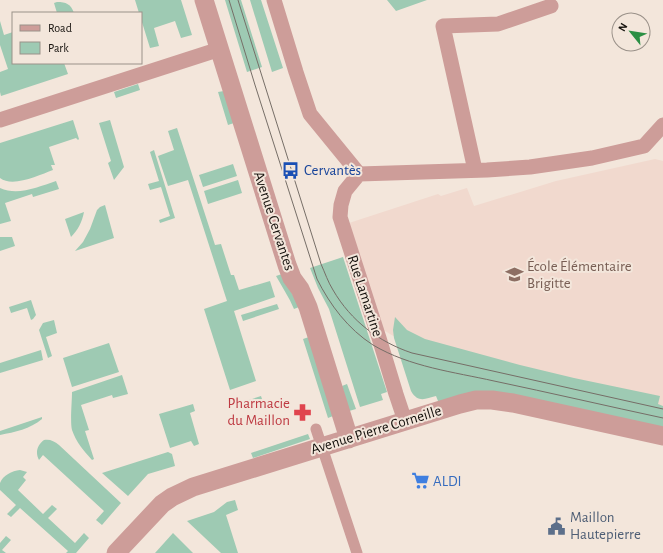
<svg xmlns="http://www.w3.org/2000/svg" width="663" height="553" viewBox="0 0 663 553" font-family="'Alegreya Sans',sans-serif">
<rect width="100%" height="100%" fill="#f3e6db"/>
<!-- education -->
<path fill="#f1d9ce" d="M 655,159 L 663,161 L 663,406 L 476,365 L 395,337 L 380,328 L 349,223 L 438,194 L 441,196 L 467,188 L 474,206 L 556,181 Z"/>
<!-- green -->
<path fill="#9ecab3" d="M 135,0 L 181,0 L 192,35 L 181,38 L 175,21 L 154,28 L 159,46 L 150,48 L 141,19 L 141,13 L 139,13 Z
M 225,0 L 241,0 L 262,67 L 247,72 Z
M 250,0 L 261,0 L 283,68 L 272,72 Z
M 387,0 L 427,0 L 396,11 Z
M 57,2 C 66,2 71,4 74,13 L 57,13 L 54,3 Z
M 0,21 L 4,35 L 13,32 L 13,63 L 64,63 L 68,74 L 1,96 L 0,92 L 0,72 L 8,69 L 0,45 Z
M 138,84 L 140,90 L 116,98 L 114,92 Z
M 224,91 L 234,123 L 228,125 L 218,92 Z
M 73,120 L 79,139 L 78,140 L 76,138 L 49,147 L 55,165 L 51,165 L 53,170 C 39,175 13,188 0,178 L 0,143 Z
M 110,120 L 124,167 L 114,180 L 108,163 L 111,161 L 99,123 Z
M 177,128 L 215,245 L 221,244 L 231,275 L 234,275 L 239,290 L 270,281 L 275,297 L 234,311 L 256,381 L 230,390 L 204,309 L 227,301 L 188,180 L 168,186 L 158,156 L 174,150 L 168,131 Z
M 154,150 L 175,218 L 160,223 L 159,220 L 170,216 L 161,187 L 150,190 L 148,184 L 159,181 L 150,152 Z
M 233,164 L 237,176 L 203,187 L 199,175 Z
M 238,180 L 242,193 L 208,204 L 204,191 Z
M 56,181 L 59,189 L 33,197 L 32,194 L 5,203 L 11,221 L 0,224 L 0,188 C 18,196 38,187 56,181 Z
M 105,205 L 114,238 L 75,251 L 83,242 L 90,229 L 97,210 L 100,207 Z
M 84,212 C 82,222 78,230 71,237 L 65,219 Z
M 0,237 L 12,237 L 15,246 L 0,251 Z
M 343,257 L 387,392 L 381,394 L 383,400 L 360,407 L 329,309 L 318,288 L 310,268 Z
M 282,274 L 299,307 L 294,309 C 289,297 282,287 276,276 Z
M 31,300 L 36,315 L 33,319 L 31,320 L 27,308 L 11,313 L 9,307 Z
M 277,304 L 279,309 L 243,321 L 241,315 Z
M 395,317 L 407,330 L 425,339 L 520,365 L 574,378 L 660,396 L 658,404 L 663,406 L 663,427 L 438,401 L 436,396 C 425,399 418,403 411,391 L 394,338 L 393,330 Z
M 54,320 L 57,333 L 46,337 L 52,356 L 48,358 L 39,330 L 43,323 Z
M 309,337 L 333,416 L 328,418 L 303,339 Z
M 109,343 L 119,372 L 72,387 L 63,358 Z
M 41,350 L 43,360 L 0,373 L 0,363 Z
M 122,375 L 128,394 L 113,398 L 112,395 L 81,405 L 89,430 L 85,431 L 94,459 L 92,460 C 84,451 76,442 72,430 C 70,422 72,402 72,392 Z
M 347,384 L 356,409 L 349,411 L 342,386 Z
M 261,396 L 262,399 L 237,407 L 237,404 Z
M 193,404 L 195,411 L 190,413 L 199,444 L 194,446 L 191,441 L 170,448 L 159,414 Z
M 42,417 L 42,419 C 30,429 15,432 0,435 L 0,431 Z
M 308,434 L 310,439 L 253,458 L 251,453 Z
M 44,440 C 50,439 54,441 59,445 L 121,503 L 102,525 L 96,520 L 104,511 L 43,455 L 39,460 C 35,453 37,445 44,440 Z
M 168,452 L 172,454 L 175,466 L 148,474 L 128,496 L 102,473 Z
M 20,470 L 27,472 L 23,477 L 26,480 L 18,490 L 43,514 L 52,505 L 57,509 L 48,518 L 75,543 L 84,533 L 89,538 L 76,553 L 66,553 L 68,551 L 20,508 L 11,517 L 7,514 L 16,505 L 0,490 C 0,489 0,485 0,483 C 3,475 12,471 20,470 Z
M 235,500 L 238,510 L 226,515 L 238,553 L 221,553 L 187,521 L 214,512 L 227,502 Z
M 173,533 L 193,553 L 155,553 Z
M 6,536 L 11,540 L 2,550 L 6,553 L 0,553 L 0,543 Z"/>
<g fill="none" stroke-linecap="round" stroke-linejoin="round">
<!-- pedestrian -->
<path stroke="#cd9d99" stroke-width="11" d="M 316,429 L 357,553"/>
<!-- minor -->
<path stroke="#cd9d99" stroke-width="15" d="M 274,0 L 296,72 L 310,114 L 359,174 L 345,191 L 341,205 L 340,217 L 379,338 L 396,394 L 405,421
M 0,120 L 220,49
M 475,170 L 443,26 L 498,24 L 551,6
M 359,174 L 487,170 L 530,167 L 592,158 L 644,146 L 663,125"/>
<!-- tertiary -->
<path stroke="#cd9d99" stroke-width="19" d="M 204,0 L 287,265 L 292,278 L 300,289 L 308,307 L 349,439
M 116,553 L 162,504 L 172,497 L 193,487 L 460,404 L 476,400 L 492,400 L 513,403 L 663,436"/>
<!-- tram -->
<path stroke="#766e67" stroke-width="1" d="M 229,0 L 255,85 L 317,279 C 330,305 348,329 373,345 C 410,367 454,372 494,381 C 551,393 607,406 663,418
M 238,0 L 321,264 C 325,273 328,282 333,290 C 351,321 379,342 412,353 L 663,409"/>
</g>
<!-- icons -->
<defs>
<symbol id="bus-bare" viewBox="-9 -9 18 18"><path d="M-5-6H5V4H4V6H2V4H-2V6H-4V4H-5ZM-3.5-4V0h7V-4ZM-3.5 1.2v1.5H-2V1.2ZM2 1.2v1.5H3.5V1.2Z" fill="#1a4fb4" stroke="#f3e6db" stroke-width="2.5" paint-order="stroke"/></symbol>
<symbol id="school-bare" viewBox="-9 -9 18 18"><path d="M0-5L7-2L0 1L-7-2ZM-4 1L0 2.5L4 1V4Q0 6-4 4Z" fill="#8d6e63" stroke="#f3e6db" stroke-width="2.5" paint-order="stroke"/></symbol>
<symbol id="pharmacy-bare" viewBox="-9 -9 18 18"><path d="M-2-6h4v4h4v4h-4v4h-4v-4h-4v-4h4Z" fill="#e0444e" stroke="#f3e6db" stroke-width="2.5" paint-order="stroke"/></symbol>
<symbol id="supermarket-bare" viewBox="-9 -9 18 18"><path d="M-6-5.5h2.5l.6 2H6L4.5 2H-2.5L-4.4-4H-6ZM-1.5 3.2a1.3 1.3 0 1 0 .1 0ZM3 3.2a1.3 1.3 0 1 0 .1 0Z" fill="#3f7fe0" stroke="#f3e6db" stroke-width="2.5" paint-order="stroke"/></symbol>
<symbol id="civic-bare" viewBox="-9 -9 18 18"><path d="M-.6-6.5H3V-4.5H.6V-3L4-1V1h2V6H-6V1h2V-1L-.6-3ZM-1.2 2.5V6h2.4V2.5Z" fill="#5c6f8a" stroke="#f3e6db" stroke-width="2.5" paint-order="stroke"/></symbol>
</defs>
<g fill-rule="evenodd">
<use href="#bus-bare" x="278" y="158" width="25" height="25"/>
<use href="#school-bare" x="502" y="262" width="25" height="25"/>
<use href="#pharmacy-bare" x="290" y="400" width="25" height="25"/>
<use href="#supermarket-bare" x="408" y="468" width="25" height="25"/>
<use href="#civic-bare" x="544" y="514" width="25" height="25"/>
</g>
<g text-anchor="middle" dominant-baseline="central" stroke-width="4" stroke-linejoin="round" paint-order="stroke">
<!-- transit labels -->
<g font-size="15" fill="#164399" stroke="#f3e6db" text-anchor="start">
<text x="304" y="170">Cervantès</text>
</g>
<!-- street labels -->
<g font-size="15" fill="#15110d" stroke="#f3e6db">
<text transform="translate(274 221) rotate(72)">Avenue Cervantes</text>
<text transform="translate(365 296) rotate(72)">Rue Lamartine</text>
<text transform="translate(376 430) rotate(-17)">Avenue Pierre Corneille</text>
</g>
<!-- education labels -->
<g font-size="15" fill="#785e54" stroke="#f3e6db" text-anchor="start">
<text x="527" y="266">École Élémentaire<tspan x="527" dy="17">Brigitte</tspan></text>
</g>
<!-- health labels -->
<g font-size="15" fill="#be3a42" stroke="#f3e6db" text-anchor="end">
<text x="290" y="403">Pharmacie<tspan x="290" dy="17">du Maillon</tspan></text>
</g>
<!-- shop labels -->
<g font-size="15" fill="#366cbe" stroke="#f3e6db" text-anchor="start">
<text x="433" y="481">ALDI</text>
</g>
<!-- service labels -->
<g font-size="15" fill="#4e5e75" stroke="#f3e6db" text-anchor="start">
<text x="570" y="517">Maillon<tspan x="570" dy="17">Hautepierre</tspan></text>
</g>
</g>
<!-- legend -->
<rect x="12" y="12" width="130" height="52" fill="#f3e6db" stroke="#9a9189"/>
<rect x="20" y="25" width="20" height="6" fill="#cd9d99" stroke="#9a9189"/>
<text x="48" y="32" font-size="12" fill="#15110d">Road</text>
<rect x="20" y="42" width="20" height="12" fill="#9ecab3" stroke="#9a9189"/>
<text x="48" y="52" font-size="12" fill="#15110d">Park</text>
<!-- north arrow -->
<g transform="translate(631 32) rotate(300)"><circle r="19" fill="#f3e6db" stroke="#9a9189"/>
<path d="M0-3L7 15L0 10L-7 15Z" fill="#2b8f44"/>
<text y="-6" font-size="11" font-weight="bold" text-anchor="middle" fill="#15110d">N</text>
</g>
</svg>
